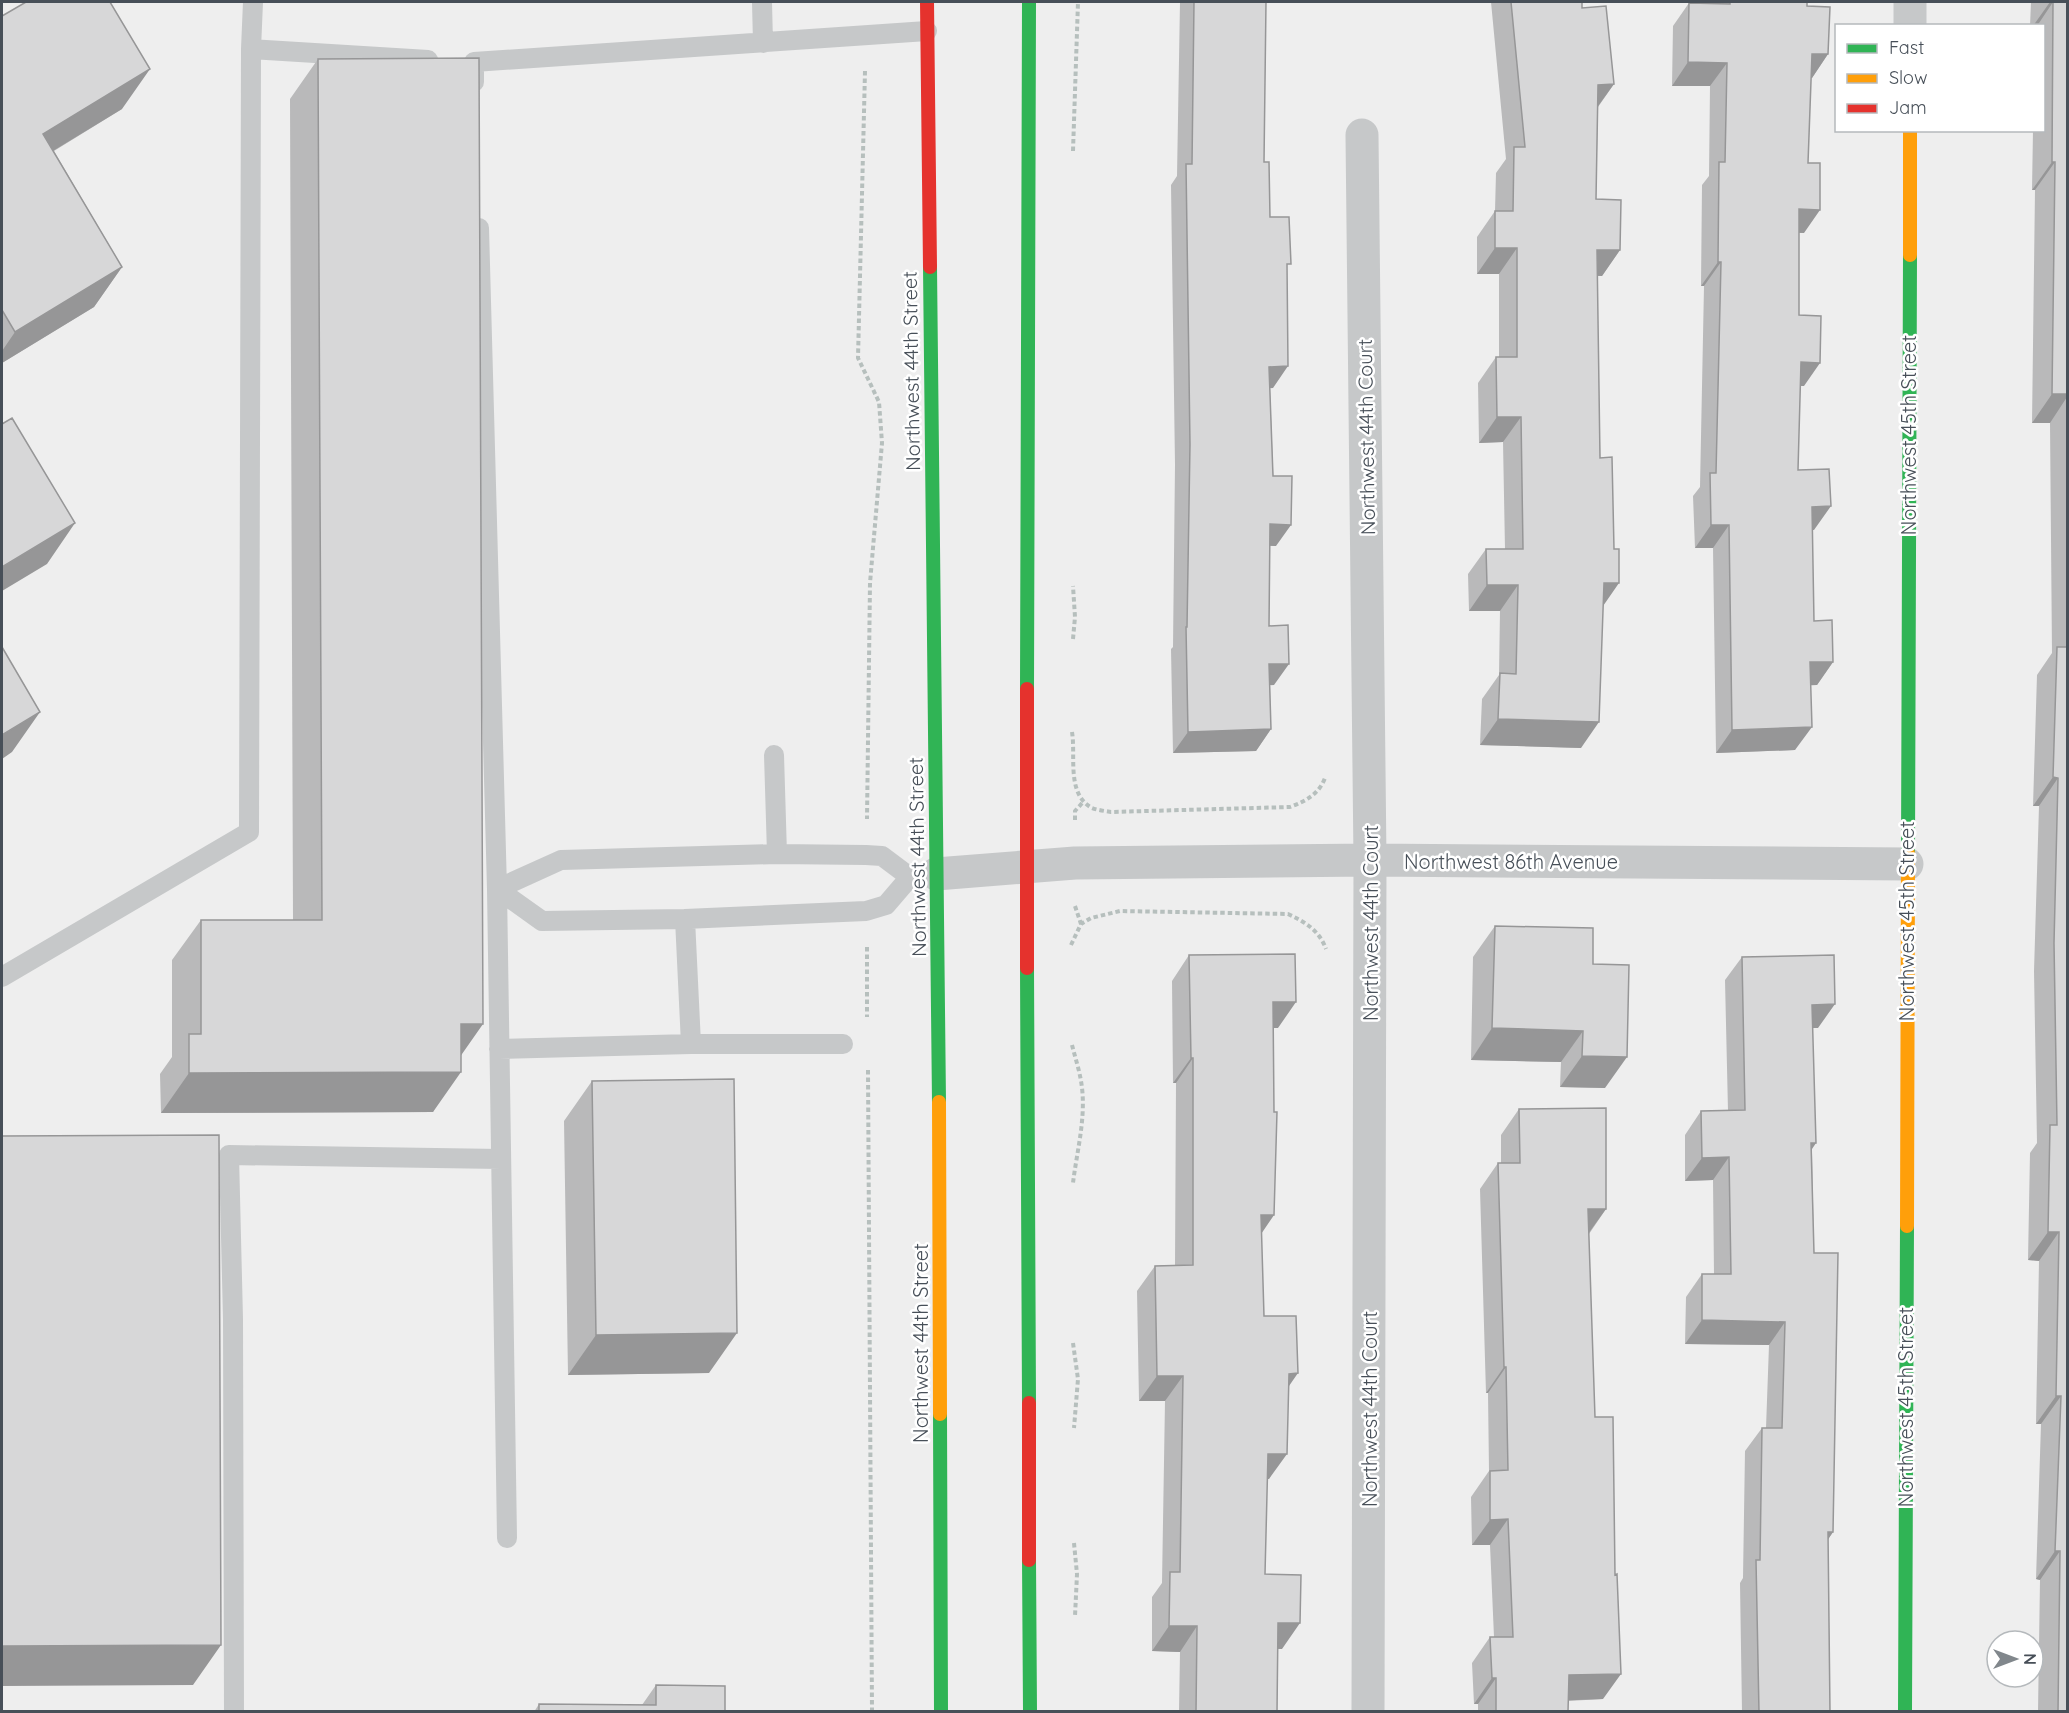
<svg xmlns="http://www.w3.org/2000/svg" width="2069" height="1713" viewBox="0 0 2069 1713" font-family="Quicksand,sans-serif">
<rect width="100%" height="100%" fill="#eee"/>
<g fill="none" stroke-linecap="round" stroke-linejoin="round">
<!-- path -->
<path stroke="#b6bfbd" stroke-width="4" stroke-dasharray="4.5 3" stroke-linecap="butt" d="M 865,71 L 858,358 L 879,402 L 882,443 L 870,583 L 867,819
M 1073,151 L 1078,2
M 1073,639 L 1075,617 L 1073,586
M 1072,732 C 1076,756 1066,794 1092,808 C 1097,810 1105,811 1111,812 L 1290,807 C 1306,801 1319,794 1325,778
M 1075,820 L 1075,811 L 1084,801
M 1075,906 L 1081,924
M 1071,945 L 1081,924 L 1091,918 L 1120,911 L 1288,914 C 1305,922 1319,930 1326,949
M 867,947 L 867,1017
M 1072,1045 C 1075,1057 1079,1069 1081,1081 C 1087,1115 1077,1150 1073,1183
M 868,1070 L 872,1712
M 1073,1343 L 1078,1379 L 1074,1428
M 1074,1543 L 1077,1574 L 1075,1616"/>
<!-- lane -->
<path stroke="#c6c8c9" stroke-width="20" d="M 762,2 L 763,43
M 251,49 L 253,2
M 474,82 L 474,62 L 927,31
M 479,228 L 497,889 L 507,1538
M 774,755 L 777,854
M 497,889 L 542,921 L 685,919 L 866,911 L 886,905 L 910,877 L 936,874
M 497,889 L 561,860 L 777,854 L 866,855 L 882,856 L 910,877
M 2,977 L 249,832 L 251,49 L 428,60
M 691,1044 L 843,1044
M 499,1049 L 691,1044 L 685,919
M 234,1712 L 233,1319 L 229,1155 L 501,1159"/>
<!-- street -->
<path stroke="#c6c8c9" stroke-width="33" d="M 1910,26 L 1910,2
M 1362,135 L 1370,860 L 1368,1712
M 936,874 L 1075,863 L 1370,860 L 1907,864"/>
<!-- fast -->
<path stroke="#30b455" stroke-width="14" d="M 930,267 L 939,1102
M 1027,689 L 1029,2
M 1908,853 L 1910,255
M 1027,968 L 1029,1403
M 940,1414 L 941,1712
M 1029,1560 L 1030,1712
M 1905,1712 L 1907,1226"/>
<!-- slow -->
<path stroke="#ff9f0a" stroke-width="14" d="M 1910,255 L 1910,130
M 939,1102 L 940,1414
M 1907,1226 L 1908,853"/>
<!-- jam -->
<path stroke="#e5322d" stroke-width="14" d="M 927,2 L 930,267
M 1027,968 L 1027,689
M 1029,1403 L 1029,1560"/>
</g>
<!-- wall -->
<path fill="#b9b9ba" d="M 1180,2 L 1266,2 L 1264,162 L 1270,217 L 1287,269 L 1273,388 L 1270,388 L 1276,546 L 1270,546 L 1269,626 L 1274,685 L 1270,685 L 1271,729 L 1256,751 L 1173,753 L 1171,649 L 1173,647 L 1175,465 L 1171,185 L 1177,176 Z
M 1491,2 L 1582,2 L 1582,8 L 1614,84 L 1598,107 L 1596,199 L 1620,250 L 1602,276 L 1597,276 L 1603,606 L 1581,748 L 1480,745 L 1482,699 L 1499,675 L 1500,611 L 1469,611 L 1468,574 L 1486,549 L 1505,549 L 1503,442 L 1479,443 L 1478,383 L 1496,357 L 1499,357 L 1499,274 L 1477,274 L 1477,237 L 1495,211 L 1496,173 L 1506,159 Z
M 1714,2 L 1807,2 L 1807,6 L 1828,54 L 1812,78 L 1811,78 L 1804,233 L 1799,233 L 1799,315 L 1804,386 L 1800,386 L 1798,470 L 1814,530 L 1812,530 L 1814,621 L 1833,662 L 1817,685 L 1810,685 L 1795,750 L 1716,753 L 1713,548 L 1695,548 L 1693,496 L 1700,487 L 1704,286 L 1701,286 L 1702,185 L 1709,176 L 1710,86 L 1672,86 L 1673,26 L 1689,3 L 1714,4 Z
M 2031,2 L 2067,2 L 2067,1712 L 2038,1712 L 2040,1580 L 2036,1579 L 2041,1424 L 2036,1424 L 2039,1261 L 2028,1260 L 2030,1153 L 2037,1143 L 2034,971 L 2039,806 L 2033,806 L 2037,675 L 2052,653 L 2050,423 L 2032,423 L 2035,190 L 2032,190 L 2033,130 L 2043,130 L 2043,26 L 2030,26 Z
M 2,16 L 122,109 L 54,151 L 122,267 L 94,307 L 2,363 Z
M 318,59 L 461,1055 L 433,1112 L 161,1113 L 160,1074 L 172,1057 L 172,960 L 201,920 L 293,920 L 290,99 Z
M 1495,926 L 1593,964 L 1605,1088 L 1560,1087 L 1561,1062 L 1471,1060 L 1473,957 Z
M 1189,955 L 1278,1028 L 1273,1028 L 1261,1233 L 1264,1316 L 1289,1386 L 1269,1479 L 1267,1479 L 1265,1574 L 1282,1649 L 1278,1649 L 1277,1712 L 1179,1712 L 1180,1652 L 1152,1651 L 1152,1597 L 1162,1583 L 1165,1401 L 1139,1401 L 1137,1291 L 1155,1266 L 1175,1265 L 1176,1083 L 1173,1083 L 1172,981 Z
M 1742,957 L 1818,1028 L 1813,1028 L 1812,1150 L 1814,1253 L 1833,1532 L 1828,1539 L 1830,1712 L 1742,1712 L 1740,1583 L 1743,1578 L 1745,1451 L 1762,1428 L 1766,1428 L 1769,1345 L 1685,1344 L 1686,1297 L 1702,1274 L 1714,1274 L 1713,1180 L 1685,1181 L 1685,1135 L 1701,1111 L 1728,1111 L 1725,980 Z
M 592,1081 L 709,1373 L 568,1375 L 564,1121 Z
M 1519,1109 L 1606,1209 L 1589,1234 L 1603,1699 L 1568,1701 L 1568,1712 L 1478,1712 L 1478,1704 L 1474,1704 L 1472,1663 L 1490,1637 L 1494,1637 L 1490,1545 L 1472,1545 L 1471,1497 L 1489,1471 L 1488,1393 L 1486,1393 L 1480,1189 L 1498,1163 L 1501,1163 L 1501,1135 Z
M 656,1685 L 725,1712 L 534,1712 L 539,1704 L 642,1705 Z"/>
<!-- shaded-wall -->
<path fill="#969697" d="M 2050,2 L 2053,2 L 2037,26 L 2033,26 Z
M 1812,54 L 1828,54 L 1812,78 L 1795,78 Z
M 1688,62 L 1727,63 L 1710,86 L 1672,86 Z
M 150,69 L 122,109 L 15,174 L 43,134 Z
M 1614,84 L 1596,109 L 1598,85 Z
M 2052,162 L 2055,162 L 2035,190 L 2032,190 Z
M 1799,209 L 1820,210 L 1804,233 L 1782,232 Z
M 1495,248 L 1517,248 L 1499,274 L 1477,274 Z
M 1597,250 L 1620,250 L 1602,276 L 1579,275 Z
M 1718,262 L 1721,262 L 1704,286 L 1701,286 Z
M 122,267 L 94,307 L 2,363 L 2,351 L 15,332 Z
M 1801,362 L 1820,363 L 1804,386 L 1785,386 Z
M 1288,366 L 1273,388 L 1254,389 L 1269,367 Z
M 2052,394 L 2067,394 L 2067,397 L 2050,423 L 2032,423 Z
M 1497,417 L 1521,417 L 1503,442 L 1479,443 Z
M 1831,506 L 1814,530 L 1795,530 L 1812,507 Z
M 75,523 L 47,564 L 2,591 L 2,567 Z
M 1270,524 L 1291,525 L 1276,546 L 1255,545 Z
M 1711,525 L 1729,525 L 1713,548 L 1695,548 Z
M 1604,583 L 1619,583 L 1601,609 Z
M 1487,585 L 1518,585 L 1500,611 L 1469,611 Z
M 1810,662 L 1833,662 L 1817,685 L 1794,686 Z
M 1269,664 L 1289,664 L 1274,685 L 1254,686 Z
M 40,712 L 12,752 L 2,759 L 2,735 Z
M 1498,719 L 1599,722 L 1581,748 L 1480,745 Z
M 1812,727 L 1795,750 L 1716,753 L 1732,730 Z
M 1271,729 L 1256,751 L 1173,753 L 1188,732 Z
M 2053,777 L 2058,778 L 2039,806 L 2033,806 Z
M 1273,1002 L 1296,1002 L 1278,1028 L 1255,1028 Z
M 1835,1004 L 1818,1028 L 1796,1028 L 1812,1005 Z
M 461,1024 L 483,1024 L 455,1064 Z
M 1492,1028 L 1583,1031 L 1561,1062 L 1471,1060 Z
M 1582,1056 L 1627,1057 L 1605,1088 L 1560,1087 Z
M 1191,1058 L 1193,1058 L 1176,1083 L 1173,1083 Z
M 461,1072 L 433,1112 L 161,1113 L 189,1073 Z
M 1811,1143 L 1816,1143 L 1800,1167 Z
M 1729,1157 L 1713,1180 L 1685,1181 L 1702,1158 Z
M 1588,1209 L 1606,1209 L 1588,1234 Z
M 1261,1215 L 1274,1215 L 1257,1240 Z
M 2048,1232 L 2059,1232 L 2039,1261 L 2028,1260 Z
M 1702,1320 L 1785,1322 L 1769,1345 L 1685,1344 Z
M 737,1333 L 709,1373 L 568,1375 L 596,1335 Z
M 1504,1367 L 1506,1367 L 1488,1393 L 1486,1393 Z
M 1298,1373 L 1280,1399 L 1289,1374 Z
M 1157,1376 L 1183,1376 L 1165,1401 L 1139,1401 Z
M 2056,1396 L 2061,1396 L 2041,1424 L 2036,1424 Z
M 1268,1454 L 1287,1454 L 1269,1479 L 1250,1479 Z
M 1508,1519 L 1490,1545 L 1472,1545 L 1490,1520 Z
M 1828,1532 L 1833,1532 L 1817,1556 Z
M 2055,1551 L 2060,1551 L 2040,1580 L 2036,1579 Z
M 1278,1623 L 1300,1623 L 1282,1649 L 1261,1648 Z
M 1169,1626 L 1197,1626 L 1180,1652 L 1152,1651 Z
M 221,1645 L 193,1685 L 2,1686 L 2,1646 Z
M 1621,1674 L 1603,1699 L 1550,1701 L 1569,1675 Z
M 1492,1678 L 1496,1678 L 1478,1704 L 1474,1704 Z"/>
<!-- building -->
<path fill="#d7d7d8" stroke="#969697" stroke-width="1.5" d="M 26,2 L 110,2 L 150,69 L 43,134 L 122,267 L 15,332 L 2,310 L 2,16 Z
M 1194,2 L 1266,2 L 1264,162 L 1269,162 L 1270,217 L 1289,217 L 1291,264 L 1287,264 L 1288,366 L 1269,367 L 1273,476 L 1292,476 L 1291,525 L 1270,524 L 1269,626 L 1288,625 L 1289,664 L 1269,664 L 1271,729 L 1188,732 L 1186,627 L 1187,627 L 1190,444 L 1186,164 L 1192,164 Z
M 1511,2 L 1582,2 L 1582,8 L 1606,6 L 1614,84 L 1598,85 L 1596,199 L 1621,200 L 1620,250 L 1597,250 L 1600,458 L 1612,457 L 1614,549 L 1619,549 L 1619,583 L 1604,583 L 1599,722 L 1498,719 L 1500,673 L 1516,674 L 1518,585 L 1487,585 L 1486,549 L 1523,549 L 1521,417 L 1497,417 L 1496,357 L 1517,357 L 1517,248 L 1495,248 L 1495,211 L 1513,211 L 1514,147 L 1525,147 Z
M 1730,2 L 1807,2 L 1807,6 L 1830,7 L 1828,54 L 1812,54 L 1808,163 L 1820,163 L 1820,210 L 1799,209 L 1799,315 L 1821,316 L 1820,363 L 1801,362 L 1798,470 L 1829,469 L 1831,506 L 1812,507 L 1814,621 L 1832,620 L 1833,662 L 1810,662 L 1812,727 L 1732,730 L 1729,525 L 1711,525 L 1710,473 L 1716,473 L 1721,262 L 1718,262 L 1719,162 L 1725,162 L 1727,63 L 1688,62 L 1689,3 L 1730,4 Z
M 2050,2 L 2067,2 L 2067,394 L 2052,394 L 2055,162 L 2052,162 L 2053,2 Z
M 479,58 L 483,1024 L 461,1024 L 461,1072 L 189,1073 L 189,1034 L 201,1034 L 201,920 L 322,920 L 318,59 Z
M 12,418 L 75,523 L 2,567 L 2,424 Z
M 2,647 L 40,712 L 2,735 Z
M 2057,647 L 2067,647 L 2067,1712 L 2058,1712 L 2060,1551 L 2055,1551 L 2061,1396 L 2056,1396 L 2059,1232 L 2048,1232 L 2050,1125 L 2057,1125 L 2054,943 L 2058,778 L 2053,777 Z
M 1495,926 L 1593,928 L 1593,964 L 1629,965 L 1627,1057 L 1582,1056 L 1583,1031 L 1492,1028 Z
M 1295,954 L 1296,1002 L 1273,1002 L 1274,1112 L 1277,1112 L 1274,1215 L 1261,1215 L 1264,1316 L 1296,1316 L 1298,1373 L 1289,1374 L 1287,1454 L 1268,1454 L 1265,1574 L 1301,1575 L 1300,1623 L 1278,1623 L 1277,1712 L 1196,1712 L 1197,1626 L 1169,1626 L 1170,1572 L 1180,1572 L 1183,1376 L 1157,1376 L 1155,1266 L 1193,1265 L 1193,1058 L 1191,1058 L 1189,955 Z
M 1834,955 L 1835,1004 L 1812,1005 L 1816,1143 L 1811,1143 L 1814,1253 L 1838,1253 L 1833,1532 L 1828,1532 L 1830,1712 L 1759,1712 L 1756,1560 L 1760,1560 L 1762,1428 L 1782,1428 L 1785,1322 L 1702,1320 L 1702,1274 L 1731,1274 L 1729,1157 L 1702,1158 L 1701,1111 L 1745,1110 L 1742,957 Z
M 734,1079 L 737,1333 L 596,1335 L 592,1081 Z
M 1606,1108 L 1606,1209 L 1588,1209 L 1595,1417 L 1613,1417 L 1615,1575 L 1617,1574 L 1621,1674 L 1569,1675 L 1568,1712 L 1496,1712 L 1496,1678 L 1492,1678 L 1490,1637 L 1513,1637 L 1508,1519 L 1490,1520 L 1490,1471 L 1508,1470 L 1506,1367 L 1504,1367 L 1498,1163 L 1520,1163 L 1519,1109 Z
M 219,1135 L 221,1645 L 2,1646 L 2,1136 Z
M 656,1685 L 725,1686 L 725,1712 L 539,1712 L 539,1704 L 656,1705 Z"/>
<g text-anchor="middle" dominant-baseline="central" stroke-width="5" stroke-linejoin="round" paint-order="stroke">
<!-- street labels -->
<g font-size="20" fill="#474f58" stroke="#fff">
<text transform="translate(911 371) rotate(-91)">Northwest 44th Street</text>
<text transform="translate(1908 435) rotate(-90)">Northwest 45th Street</text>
<text transform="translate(1366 437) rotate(-91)">Northwest 44th Court</text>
<text transform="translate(917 857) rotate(-91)">Northwest 44th Street</text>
<text x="1511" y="861">Northwest 86th Avenue</text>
<text transform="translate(1906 921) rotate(-90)">Northwest 45th Street</text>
<text transform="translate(1370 923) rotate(-90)">Northwest 44th Court</text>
<text transform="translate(920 1343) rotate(-90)">Northwest 44th Street</text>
<text transform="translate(1905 1407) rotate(-90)">Northwest 45th Street</text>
<text transform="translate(1369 1409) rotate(-90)">Northwest 44th Court</text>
</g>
</g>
<!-- border -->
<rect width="2069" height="1713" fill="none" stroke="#474f58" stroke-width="6"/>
<!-- legend -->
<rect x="1835" y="24" width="210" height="108" fill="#ffffff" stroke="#b5b9bc" stroke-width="1.5"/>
<rect x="1847" y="44" width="30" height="9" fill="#30b455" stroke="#b5b9bc" stroke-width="1.5"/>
<text x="1889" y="54" font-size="18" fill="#474f58">Fast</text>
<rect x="1847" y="74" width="30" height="9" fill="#ff9f0a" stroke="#b5b9bc" stroke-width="1.5"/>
<text x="1889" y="84" font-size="18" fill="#474f58">Slow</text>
<rect x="1847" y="104" width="30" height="9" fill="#e5322d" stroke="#b5b9bc" stroke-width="1.5"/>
<text x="1889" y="114" font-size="18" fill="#474f58">Jam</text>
<!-- north arrow -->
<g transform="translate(2015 1659) rotate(90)"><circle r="28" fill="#ffffff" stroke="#b5b9bc" stroke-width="1.5"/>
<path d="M0-4.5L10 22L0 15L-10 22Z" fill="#81878c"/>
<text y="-9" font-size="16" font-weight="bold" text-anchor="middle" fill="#474f58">N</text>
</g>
</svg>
